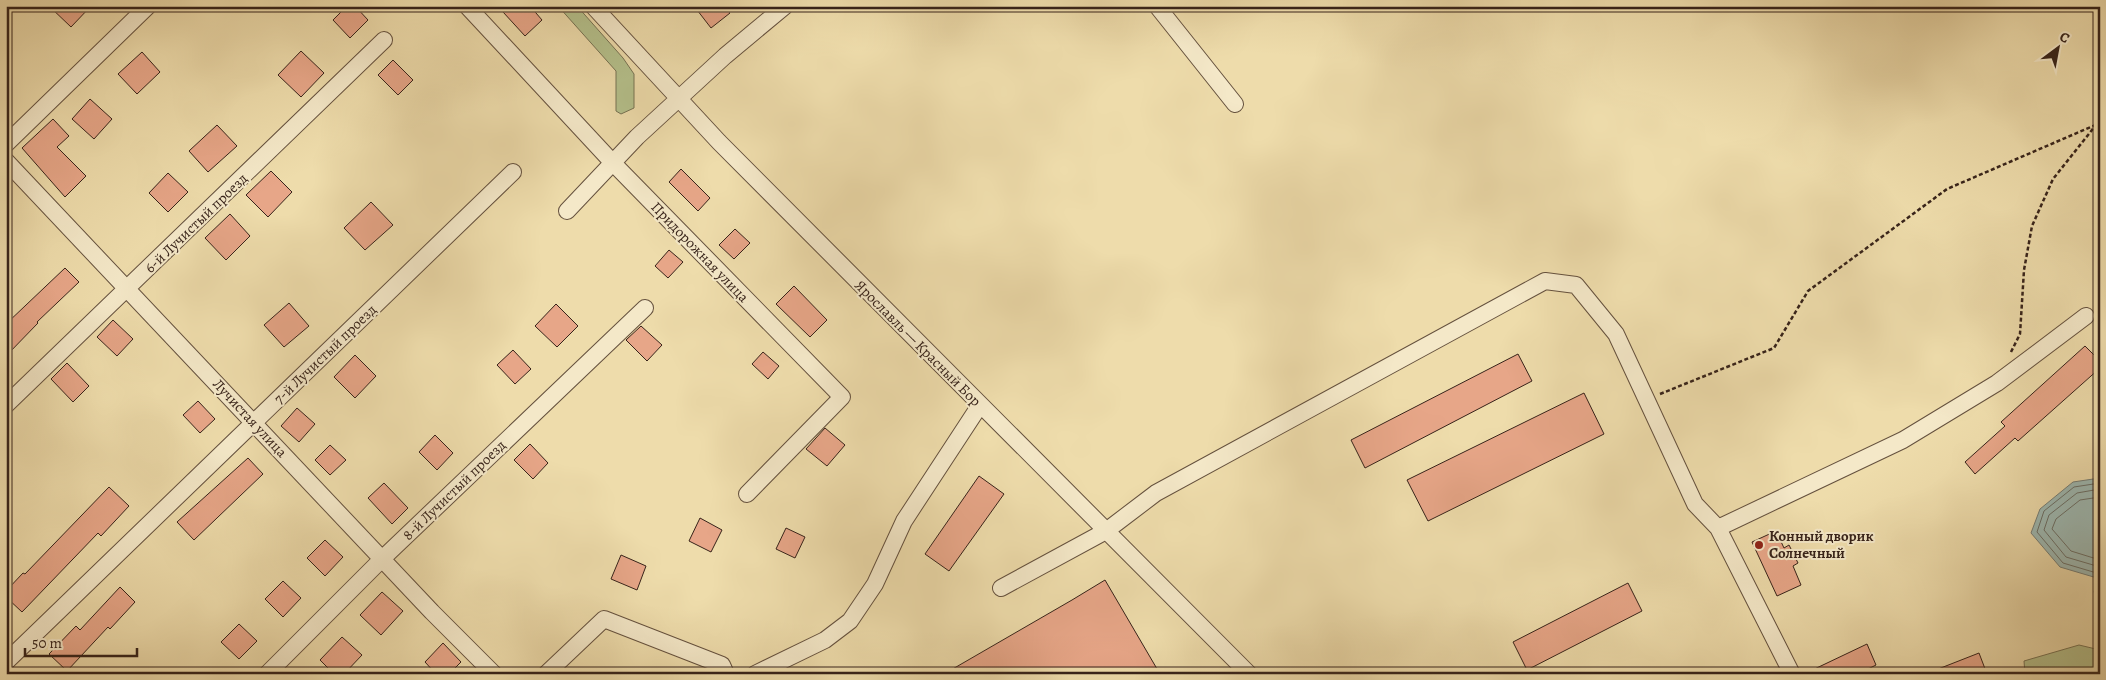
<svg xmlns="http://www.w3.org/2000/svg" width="2106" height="680" viewBox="0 0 2106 680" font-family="Alegreya,serif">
<rect width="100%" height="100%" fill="#eedcab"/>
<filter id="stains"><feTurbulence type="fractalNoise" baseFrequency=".004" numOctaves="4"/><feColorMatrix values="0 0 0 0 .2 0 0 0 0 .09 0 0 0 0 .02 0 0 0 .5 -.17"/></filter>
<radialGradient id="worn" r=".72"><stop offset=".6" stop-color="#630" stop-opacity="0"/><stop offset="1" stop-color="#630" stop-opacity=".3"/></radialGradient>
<!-- green -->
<path fill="#b5c18c" stroke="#767253" d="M 558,6 L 577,6 L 623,58 L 634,74 L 634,108 L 621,114 L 616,111 L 616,71 Z
M 2079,645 L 2100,650 L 2100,674 L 2025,674 L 2024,661 Z"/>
<!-- water -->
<path fill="#9db9b3" stroke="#747d76" d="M 2100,478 L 2100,603 L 2094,592 L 2097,578 L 2060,567 L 2031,533 L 2040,509 L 2073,482 Z"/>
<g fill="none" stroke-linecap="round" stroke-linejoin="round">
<!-- shore -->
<path stroke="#6a6e66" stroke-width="1" d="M 2100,483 L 2074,487 L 2044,511 L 2037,532 L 2063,563 L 2100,574
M 2100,489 L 2077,493 L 2049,515 L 2044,530 L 2066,557 L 2100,567
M 2100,497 L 2080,500 L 2056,519 L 2052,529 L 2071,551 L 2100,560"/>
</g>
<!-- building -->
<path fill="#e7a688" stroke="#37231a" d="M 49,6 L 91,6 L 71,27 Z
M 347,6 L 355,6 L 368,20 L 350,38 L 333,20 Z
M 510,6 L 530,6 L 542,20 L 525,36 L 503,12 Z
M 694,6 L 724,6 L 730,13 L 711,28 Z
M 301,51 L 324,73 L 301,97 L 278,75 Z
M 142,52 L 160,72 L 137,94 L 118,74 Z
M 393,60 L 413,80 L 398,95 L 378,75 Z
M 90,99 L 112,119 L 94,139 L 72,119 Z
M 53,119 L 69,136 L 57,147 L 86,176 L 65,197 L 22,148 Z
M 217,125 L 237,146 L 208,172 L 189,151 Z
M 681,169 L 710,198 L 698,211 L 669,182 Z
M 271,171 L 292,192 L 268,217 L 246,195 Z
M 168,173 L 188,192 L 168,212 L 149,193 Z
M 371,202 L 393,225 L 365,250 L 344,228 Z
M 230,214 L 250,236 L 226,260 L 205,238 Z
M 735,229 L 750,243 L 734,259 L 719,245 Z
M 669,250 L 683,262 L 668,278 L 655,266 Z
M 65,268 L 79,282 L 37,322 L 38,323 L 6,356 L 6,324 Z
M 794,286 L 827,320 L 810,337 L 776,304 Z
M 289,303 L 309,326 L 284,347 L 264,325 Z
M 556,304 L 578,326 L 557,347 L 535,326 Z
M 113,320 L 133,339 L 117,356 L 97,337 Z
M 641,326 L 662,345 L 647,361 L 626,340 Z
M 2085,346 L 2100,361 L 2100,368 L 2018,441 L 2015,438 L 1975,474 L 1965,462 L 2005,426 L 2001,422 Z
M 513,350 L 531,369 L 515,384 L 497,365 Z
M 763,352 L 779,366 L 768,379 L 752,364 Z
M 1518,354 L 1532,381 L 1365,468 L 1351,440 Z
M 355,355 L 376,376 L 355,398 L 334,377 Z
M 67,363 L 89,386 L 73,402 L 51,379 Z
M 1584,393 L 1604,434 L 1428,521 L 1407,480 Z
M 198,401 L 215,419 L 200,433 L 183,415 Z
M 297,408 L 315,424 L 299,442 L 281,426 Z
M 825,428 L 845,445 L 827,466 L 806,449 Z
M 435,435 L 453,453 L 437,470 L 419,452 Z
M 530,444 L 548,463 L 533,479 L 514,460 Z
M 330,445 L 346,460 L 330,475 L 315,460 Z
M 248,458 L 263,474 L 194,540 L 177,522 Z
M 979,476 L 1004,494 L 949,571 L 925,554 Z
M 384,483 L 408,508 L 392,524 L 368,498 Z
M 109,487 L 129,506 L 101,536 L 98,533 L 22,612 L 6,597 L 6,591 L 23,573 L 25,574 Z
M 700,518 L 722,530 L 711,552 L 689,541 Z
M 786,528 L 805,537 L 795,558 L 776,549 Z
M 1776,531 L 1784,548 L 1789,545 L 1798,563 L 1793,566 L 1801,585 L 1777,596 L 1752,542 Z
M 325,540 L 343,557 L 325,576 L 307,558 Z
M 621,555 L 646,566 L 637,590 L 611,579 Z
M 1105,580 L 1160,674 L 944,674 L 1072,600 Z
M 283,581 L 301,598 L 283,617 L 265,599 Z
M 1628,583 L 1642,611 L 1527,670 L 1513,642 Z
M 120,587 L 135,602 L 110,629 L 108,627 L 67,671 L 49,654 L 76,626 L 80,630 Z
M 382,592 L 403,611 L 381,635 L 360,615 Z
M 239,624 L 257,641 L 239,659 L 221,642 Z
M 342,637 L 362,655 L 344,674 L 334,674 L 320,660 Z
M 443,643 L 461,662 L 449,674 L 436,674 L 425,662 Z
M 1867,644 L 1876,665 L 1858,674 L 1804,674 Z
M 1979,653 L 1987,674 L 1928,674 L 1928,673 Z"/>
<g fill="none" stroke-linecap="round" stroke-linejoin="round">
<defs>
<path id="minor" d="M 467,6 L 613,163 L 842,397 L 747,494
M 593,6 L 719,142 L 1249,674
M 1157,6 L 1235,104
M 6,144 L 148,6
M 6,161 L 432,612 L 494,674
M 567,211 L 637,137 L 725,56 L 785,6
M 6,405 L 384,40
M 1718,528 L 1792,674
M 1001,588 L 1106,531 L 1156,493 L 1545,281 L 1576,285 L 1616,334 L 1695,504 L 1718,528 L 1903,440 L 1997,383 L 2086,316
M 6,662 L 513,172
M 267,674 L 382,559 L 645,308
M 546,674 L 604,619 L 722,665 L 726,674
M 755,674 L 825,640 L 850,621 L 875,584 L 904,521 L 980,405"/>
</defs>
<!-- minor casing -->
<use href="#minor" stroke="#65513e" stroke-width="18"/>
<!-- path -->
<path stroke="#37231a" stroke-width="2.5" stroke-dasharray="4 2.5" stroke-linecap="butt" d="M 2011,352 L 2020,334 L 2024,270 L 2032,226 L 2053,179 L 2096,125
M 1660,394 L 1774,348 L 1808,291 L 1947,189 L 2100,123"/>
<!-- minor -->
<use href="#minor" stroke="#f4e8c8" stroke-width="16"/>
</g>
<!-- markers -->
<circle fill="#8f2418" stroke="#f4e8c8" stroke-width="2" cx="1759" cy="545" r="5"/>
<g text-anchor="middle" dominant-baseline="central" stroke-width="4" stroke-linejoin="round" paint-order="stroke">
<!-- street labels -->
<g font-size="15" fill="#37231a" stroke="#f4e8c8">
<text transform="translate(196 223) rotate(-44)">6-й Лучистый проезд</text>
<text transform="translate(700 252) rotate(46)">Придорожная улица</text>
<text transform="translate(918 343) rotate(45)">Ярославль — Красный Бор</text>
<text transform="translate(325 354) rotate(-44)">7-й Лучистый проезд</text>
<text transform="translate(250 418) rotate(47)">Лучистая улица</text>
<text transform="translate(454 490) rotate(-44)">8-й Лучистый проезд</text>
</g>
<!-- poi labels -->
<g font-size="15" font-weight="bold" fill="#37231a" stroke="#f4e8c8" text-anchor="start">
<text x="1769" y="536">Конный дворик<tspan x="1769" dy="17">Солнечный</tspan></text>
</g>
</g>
<!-- margin -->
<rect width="2106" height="680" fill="none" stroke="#eedcab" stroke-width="25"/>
<rect x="8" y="8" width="2091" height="665" fill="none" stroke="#37231a" stroke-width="2.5"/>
<rect x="12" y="12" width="2081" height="655" fill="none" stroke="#37231a"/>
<!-- north arrow -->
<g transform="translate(2058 48) rotate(32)" stroke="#f4e8c8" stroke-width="4" paint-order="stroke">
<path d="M0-4L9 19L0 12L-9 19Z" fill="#37231a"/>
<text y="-8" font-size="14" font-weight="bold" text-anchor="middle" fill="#37231a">С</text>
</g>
<!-- scale -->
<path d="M25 648v8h112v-8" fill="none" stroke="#37231a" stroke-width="2.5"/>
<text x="32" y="648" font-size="15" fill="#37231a" stroke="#f4e8c8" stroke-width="4" paint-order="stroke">50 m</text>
<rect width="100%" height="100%" filter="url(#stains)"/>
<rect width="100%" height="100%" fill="url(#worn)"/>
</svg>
